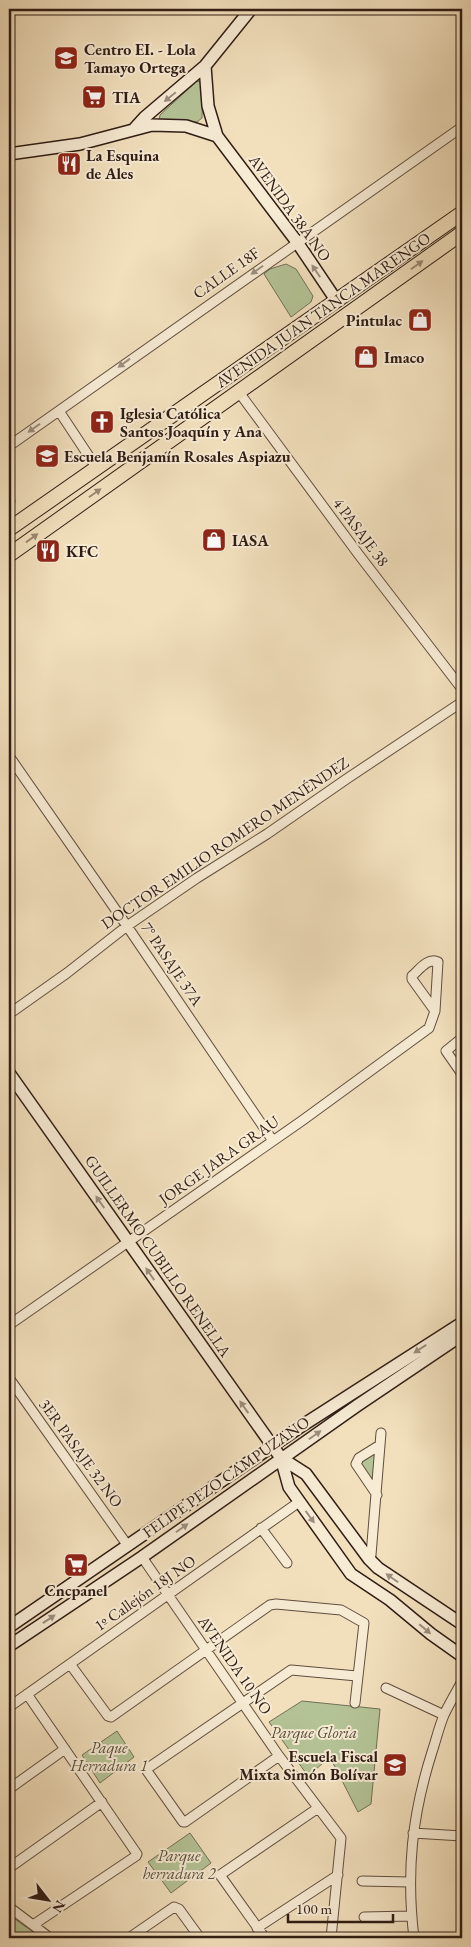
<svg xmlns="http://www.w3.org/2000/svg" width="471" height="1947" viewBox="0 0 471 1947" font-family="'EB Garamond',serif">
<rect width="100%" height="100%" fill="#f2e0bd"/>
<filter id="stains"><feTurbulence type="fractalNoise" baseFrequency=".004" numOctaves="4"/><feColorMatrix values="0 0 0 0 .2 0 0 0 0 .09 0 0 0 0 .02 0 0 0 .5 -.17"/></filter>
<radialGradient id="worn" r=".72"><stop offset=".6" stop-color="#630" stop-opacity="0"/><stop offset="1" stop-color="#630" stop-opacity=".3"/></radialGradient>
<!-- green -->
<path fill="#b4c396" stroke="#727056" d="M 197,81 L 203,83 L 202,118 L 197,122 L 159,121 L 160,115 Z
M 286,264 L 296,269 L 313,296 L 311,302 L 291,317 L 264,274 L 270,269 Z
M 374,1454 L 376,1454 L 374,1483 L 361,1465 L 361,1462 Z
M 302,1701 L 380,1709 L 371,1804 L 358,1812 L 330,1757 L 308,1776 L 269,1722 Z
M 117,1731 L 134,1757 L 100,1783 L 82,1755 Z
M 190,1833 L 211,1863 L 171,1893 L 148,1862 Z
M 9,1915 L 42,1938 L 9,1938 Z"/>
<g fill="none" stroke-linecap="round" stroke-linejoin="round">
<!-- canal -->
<path stroke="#a0babc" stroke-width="8" d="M 9,498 L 12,501"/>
<defs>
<path id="street" d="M 238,391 L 359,555 L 462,689
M 59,411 L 96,467
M 9,446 L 462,127
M 9,756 L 127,926 L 273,1141
M 9,1014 L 67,973 L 127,926 L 197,878 L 267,834 L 348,778 L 462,702
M 462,1038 L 446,1051 L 462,1074
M 9,1325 L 303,1120 L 429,1028 L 435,1011 L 438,962 C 428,957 419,970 412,976 L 412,979 L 435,1011
M 9,1378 L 128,1546
M 380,1445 L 381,1433
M 261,1528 L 287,1563
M 142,1557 L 279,1756 L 341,1838 L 331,1938
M 369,1559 L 371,1555 L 380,1445 L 359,1458 L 356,1464 L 377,1495
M 70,1664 L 108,1716 L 111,1717 L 270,1605 L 276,1604 L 341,1610 L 364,1623 L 355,1703
M 386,1688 L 444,1715
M 27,1694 L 137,1854 L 136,1856 L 33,1925
M 9,1707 L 299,1502
M 279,1756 L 185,1822 L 183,1822 L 147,1771 L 148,1768 L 291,1670 L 357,1676
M 9,1789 L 65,1749
M 413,1833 L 462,1836
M 9,1868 L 102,1802
M 362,1881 L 409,1882
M 9,1907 L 50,1938
M 364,1917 L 411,1916
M 257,1928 L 338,1875
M 129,1938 L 174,1907 L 179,1909 L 200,1938
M 265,1938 L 220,1875 L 318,1808
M 414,1938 C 406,1872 412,1815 432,1752 C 436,1740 439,1727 444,1715 C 449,1704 456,1693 462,1681"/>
<path id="secondary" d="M 205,66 L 208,106 L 217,136 L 297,242 L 336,300
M 135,128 L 145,117 L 205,66 L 251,9
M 9,154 L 80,144 L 152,125 L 186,126 L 217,136
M 9,1073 L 281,1458 L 289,1487 L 351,1574 L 390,1600 L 431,1634 L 462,1656
M 281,1458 L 306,1474 L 369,1559 L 378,1568 L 462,1624
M 9,1627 L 303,1425 L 462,1323
M 9,1646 L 142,1557 L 358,1405 L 462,1335"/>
<path id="primary" d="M 9,529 L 462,213
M 9,555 L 462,233"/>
</defs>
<!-- street casing -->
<use href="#street" stroke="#604e3f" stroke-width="11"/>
<!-- secondary casing -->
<use href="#secondary" stroke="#301d15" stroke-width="14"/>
<!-- primary casing -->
<use href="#primary" stroke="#301d15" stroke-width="16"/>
<!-- street -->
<use href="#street" stroke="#f7ebd4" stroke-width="9"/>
<!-- secondary -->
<use href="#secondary" stroke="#f7ebd4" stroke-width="11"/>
<!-- primary -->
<use href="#primary" stroke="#f2e0bd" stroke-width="14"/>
</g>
<!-- one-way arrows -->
<defs><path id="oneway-solid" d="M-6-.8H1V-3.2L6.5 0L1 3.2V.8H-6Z" transform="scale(1.25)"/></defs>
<g fill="#9d8e7e">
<use href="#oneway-solid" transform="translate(170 97) rotate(141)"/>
<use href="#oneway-solid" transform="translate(257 270) rotate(145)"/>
<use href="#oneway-solid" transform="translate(316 271) rotate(-124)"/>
<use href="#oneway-solid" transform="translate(124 363) rotate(144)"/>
<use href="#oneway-solid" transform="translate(34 428) rotate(145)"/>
<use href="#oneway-solid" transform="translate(100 1202) rotate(-125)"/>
<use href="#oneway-solid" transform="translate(150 1274) rotate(-125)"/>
<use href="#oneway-solid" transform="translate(420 1349) rotate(147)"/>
<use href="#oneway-solid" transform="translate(244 1407) rotate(-125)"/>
<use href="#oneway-solid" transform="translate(315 1435) rotate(-35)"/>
<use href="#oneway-solid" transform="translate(310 1517) rotate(54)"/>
<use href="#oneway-solid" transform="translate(182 1528) rotate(-35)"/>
<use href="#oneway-solid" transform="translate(392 1578) rotate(-145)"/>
<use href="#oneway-solid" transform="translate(49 1619) rotate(-34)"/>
<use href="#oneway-solid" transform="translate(425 1629) rotate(40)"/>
</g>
<g fill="#9b8871">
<use href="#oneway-solid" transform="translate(417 265) rotate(-35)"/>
<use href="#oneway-solid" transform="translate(95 493) rotate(-35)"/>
<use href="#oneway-solid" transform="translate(32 538) rotate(-36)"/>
</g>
<!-- icons -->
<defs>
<symbol id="school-square" viewBox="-11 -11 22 22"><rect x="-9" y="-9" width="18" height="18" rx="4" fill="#8f2418" stroke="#f7ebd4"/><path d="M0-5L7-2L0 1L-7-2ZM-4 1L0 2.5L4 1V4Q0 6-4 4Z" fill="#fff"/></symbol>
<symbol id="supermarket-square" viewBox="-11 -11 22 22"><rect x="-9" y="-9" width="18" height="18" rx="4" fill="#8f2418" stroke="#f7ebd4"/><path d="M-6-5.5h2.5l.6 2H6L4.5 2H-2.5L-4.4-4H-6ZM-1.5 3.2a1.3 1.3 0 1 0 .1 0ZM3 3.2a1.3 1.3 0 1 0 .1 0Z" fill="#fff"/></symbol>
<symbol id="restaurant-square" viewBox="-11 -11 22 22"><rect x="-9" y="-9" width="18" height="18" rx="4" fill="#8f2418" stroke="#f7ebd4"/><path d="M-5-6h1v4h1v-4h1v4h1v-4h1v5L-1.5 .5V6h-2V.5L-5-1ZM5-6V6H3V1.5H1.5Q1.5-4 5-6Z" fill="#fff"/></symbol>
<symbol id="shop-square" viewBox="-11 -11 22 22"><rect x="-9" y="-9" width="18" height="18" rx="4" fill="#8f2418" stroke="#f7ebd4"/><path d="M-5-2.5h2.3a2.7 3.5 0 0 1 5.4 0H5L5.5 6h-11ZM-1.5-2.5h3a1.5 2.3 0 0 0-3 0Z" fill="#fff"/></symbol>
<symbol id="church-square" viewBox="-11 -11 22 22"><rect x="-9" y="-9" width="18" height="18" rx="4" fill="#8f2418" stroke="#f7ebd4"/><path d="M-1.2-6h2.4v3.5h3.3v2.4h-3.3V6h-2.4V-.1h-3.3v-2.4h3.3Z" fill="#fff"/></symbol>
</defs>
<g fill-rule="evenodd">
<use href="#school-square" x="52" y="44" width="28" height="28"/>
<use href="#supermarket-square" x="80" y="83" width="28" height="28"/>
<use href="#restaurant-square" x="55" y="150" width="28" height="28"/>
<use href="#shop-square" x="406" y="306" width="28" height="28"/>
<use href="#shop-square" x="352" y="343" width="28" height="28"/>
<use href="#church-square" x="88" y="408" width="28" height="28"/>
<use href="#school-square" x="33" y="442" width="28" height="28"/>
<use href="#shop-square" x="200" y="526" width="28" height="28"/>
<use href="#restaurant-square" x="34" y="537" width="28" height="28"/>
<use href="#supermarket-square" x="62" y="1551" width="28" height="28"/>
<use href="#school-square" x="381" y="1751" width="28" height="28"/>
</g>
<g text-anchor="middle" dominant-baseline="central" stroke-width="4" stroke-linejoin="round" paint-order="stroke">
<!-- poi labels -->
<g font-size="16" font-weight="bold" fill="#301d15" stroke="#f7ebd4" text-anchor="start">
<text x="84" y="49">Centro EI. - Lola<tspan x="84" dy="18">Tamayo Ortega</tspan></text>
<text x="112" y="97">TIA</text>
<text x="86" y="155">La Esquina<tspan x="86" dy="18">de Ales</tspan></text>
<text x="402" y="320" text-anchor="end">Pintulac</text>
<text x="384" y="357">Imaco</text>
<text x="120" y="413">Iglesia Católica<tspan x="120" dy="18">Santos Joaquín y Ana</tspan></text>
<text x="64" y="456">Escuela Benjamín Rosales Aspiazu</text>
<text x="232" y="540">IASA</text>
<text x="66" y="551">KFC</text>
<text x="76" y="1590" text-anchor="middle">Cncpanel</text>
<text x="378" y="1756" text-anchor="end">Escuela Fiscal<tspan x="378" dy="18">Mixta Simón Bolívar</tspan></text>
</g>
<!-- street labels -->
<g font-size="16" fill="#301d15" stroke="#f7ebd4">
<text transform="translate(290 208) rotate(54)">AVENIDA 38A NO</text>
<text transform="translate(226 273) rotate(-35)">CALLE 18F</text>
<text transform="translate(323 310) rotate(-35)">AVENIDA JUAN TANCA MARENGO</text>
<text transform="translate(361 532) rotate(53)">4 PASAJE 38</text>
<text transform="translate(225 843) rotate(-34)">DOCTOR EMILIO ROMERO MENÉNDEZ</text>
<text transform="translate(172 964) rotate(56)">7° PASAJE 37A</text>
<text transform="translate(219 1160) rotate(-35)">JORGE JARA GRAU</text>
<text transform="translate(158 1256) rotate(55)">GUILLERMO CUBILLO RENELLA</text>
<text transform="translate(81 1453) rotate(54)">3ER PASAJE 32 NO</text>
<text transform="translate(226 1477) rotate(-35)">FELIPE PEZO CAMPUZANO</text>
<text transform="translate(145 1593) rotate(-35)">1º Callejón 18J NO</text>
<text transform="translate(235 1665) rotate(55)">AVENIDA 10 NO</text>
</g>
<!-- park labels -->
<g font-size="16" font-style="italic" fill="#584f3c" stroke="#f7ebd4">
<text x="314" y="1732">Parque Gloria</text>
<text x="109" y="1747">Paque<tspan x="109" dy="18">Herradura 1</tspan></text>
<text x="179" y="1855">Parque<tspan x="179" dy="18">herradura 2</tspan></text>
</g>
</g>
<!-- margin -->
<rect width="471" height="1947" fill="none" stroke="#f2e0bd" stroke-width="30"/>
<rect x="10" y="10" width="451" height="1927" fill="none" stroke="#301d15" stroke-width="2.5"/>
<rect x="15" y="15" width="441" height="1917" fill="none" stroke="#301d15"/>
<!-- north arrow -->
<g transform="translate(48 1900) rotate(121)" stroke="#f7ebd4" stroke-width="4" paint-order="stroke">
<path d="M0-4L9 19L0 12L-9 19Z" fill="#301d15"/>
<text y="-8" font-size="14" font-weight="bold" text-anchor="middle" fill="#301d15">N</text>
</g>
<!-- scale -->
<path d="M288 1914v8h105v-8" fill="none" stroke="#301d15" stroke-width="2.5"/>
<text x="296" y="1914" font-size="15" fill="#301d15" stroke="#f7ebd4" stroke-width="4" paint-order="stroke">100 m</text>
<rect width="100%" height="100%" filter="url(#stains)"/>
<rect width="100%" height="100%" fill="url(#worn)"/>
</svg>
